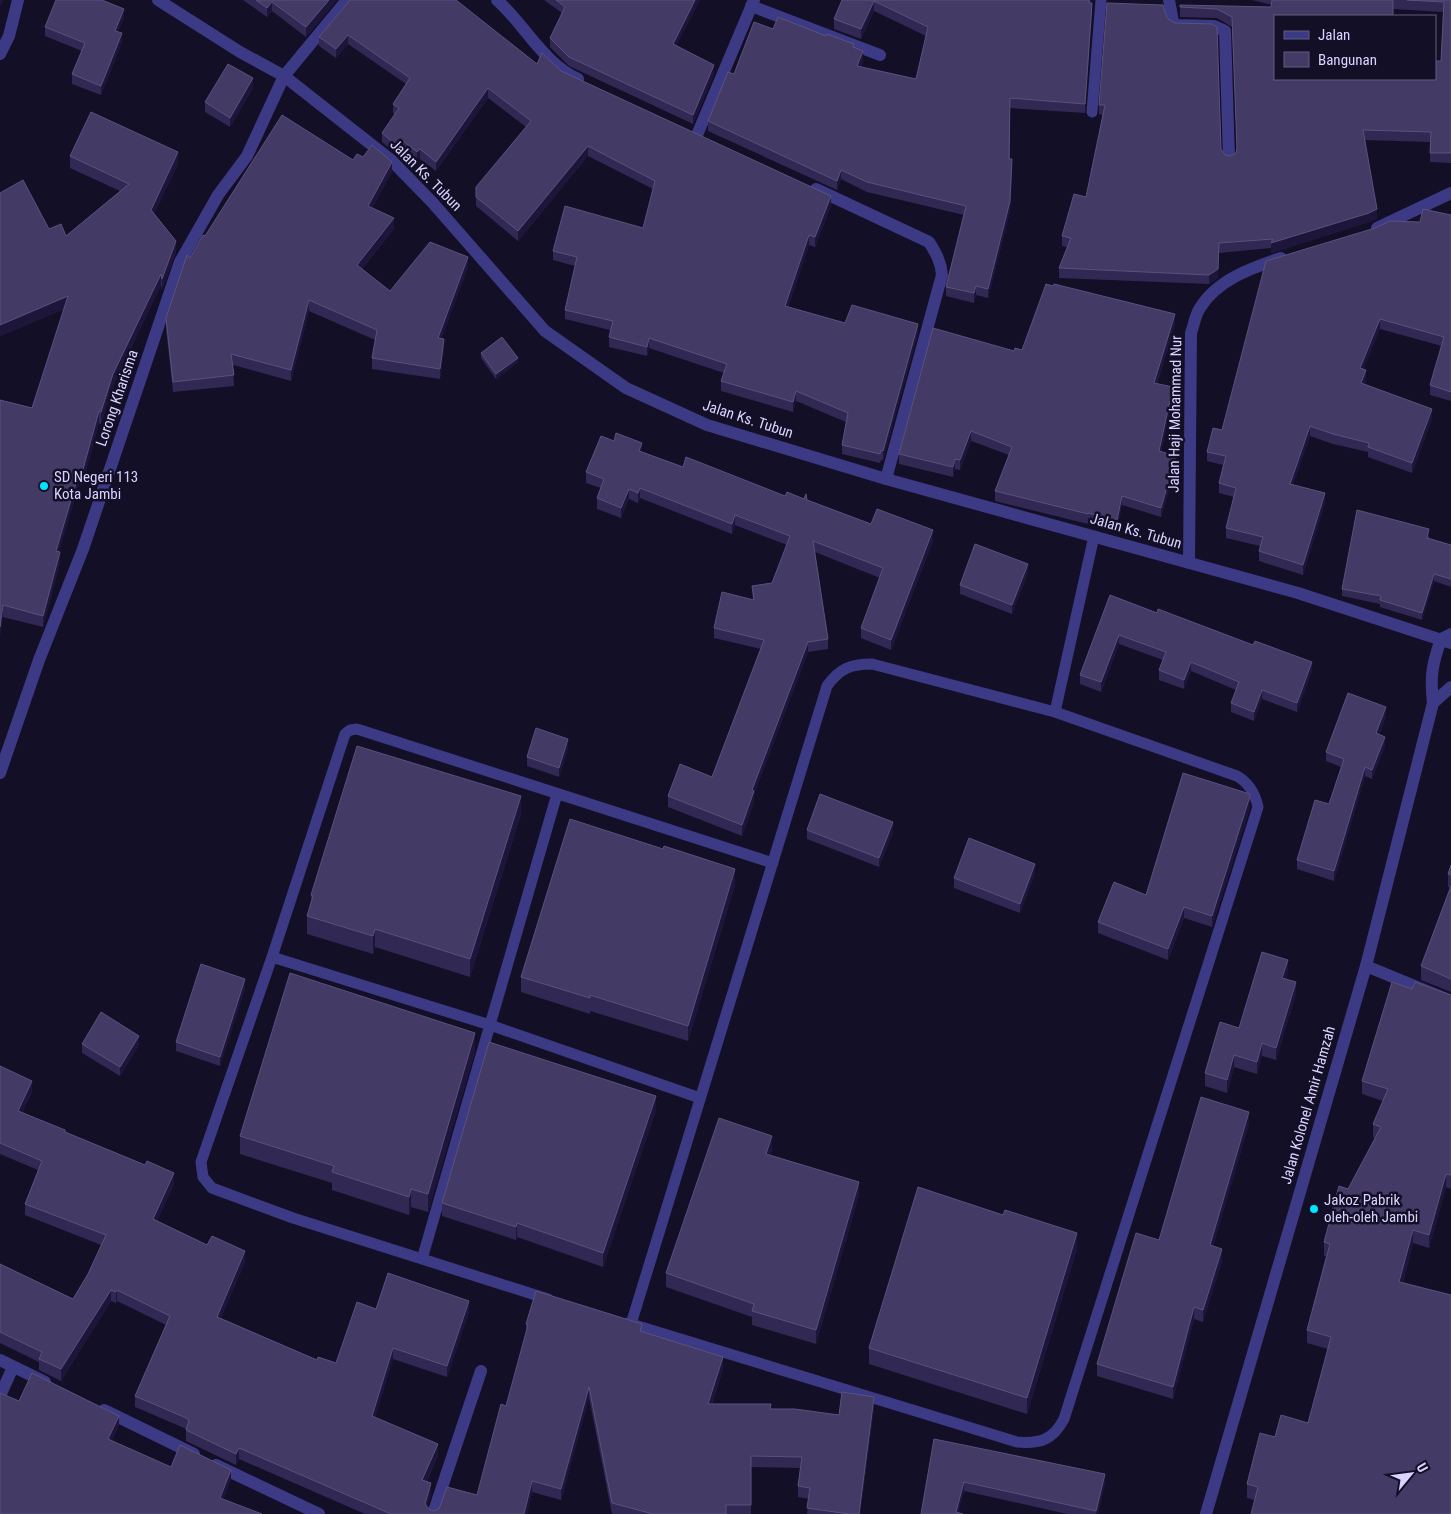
<svg xmlns="http://www.w3.org/2000/svg" width="1451" height="1514" viewBox="0 0 1451 1514" font-family="'Roboto Condensed',sans-serif">
<rect width="100%" height="100%" fill="#130f26"/>
<g fill="none" stroke-linecap="round" stroke-linejoin="round">
<!-- service -->
<path stroke="#3d3a85" stroke-width="11" d="M 1092,112 L 1101,0
M 272,957 L 490,1025 L 700,1098
M 422,1259 L 557,794
M 548,1299 L 293,1218 L 212,1188 L 203,1177 L 201,1162 L 272,957 L 345,734 L 350,730 L 357,729 L 773,863
M 628,1323 L 1017,1442 C 1040,1444 1053,1440 1064,1419 L 1258,807 C 1255,793 1249,783 1237,776 L 1055,712 L 1094,536
M 631,1324 L 827,686 C 840,668 851,664 872,664 L 1055,712"/>
<!-- minor -->
<path stroke="#3d3a85" stroke-width="12" d="M 497,0 C 525,25 543,63 578,79
M 1169,0 L 1173,22 L 1176,25 L 1214,26 L 1225,31 L 1229,158
M 751,6 L 880,55
M 0,54 L 9,36 L 18,0
M 697,135 L 754,0
M 816,189 L 929,242 C 936,253 941,262 942,275 L 886,479
M 1377,228 L 1451,193
M 1189,563 L 1191,333 C 1194,325 1195,315 1200,308 C 1217,280 1251,268 1281,258
M 0,773 L 39,660 L 83,549 L 180,262 L 218,195 L 247,156 L 284,76 L 347,0
M 1366,966 L 1451,1001
M 0,1360 L 45,1382
M 0,1396 L 13,1367
M 104,1410 L 194,1454
M 216,1465 L 319,1514
M 433,1514 L 481,1371"/>
<!-- tertiary -->
<path stroke="#3d3a85" stroke-width="12" d="M 158,0 L 240,52 L 284,76 L 391,160 L 432,202 L 545,331 L 626,388 L 707,425 L 886,479 L 1298,593 L 1451,643
M 1433,703 L 1451,687
M 1206,1514 L 1366,966 L 1433,703 C 1430,676 1432,665 1441,639 L 1451,634"/>
</g>
<!-- wall -->
<path fill="#312854" fill-rule="evenodd" d="M 243,0 L 337,0 L 306,37 L 272,11 L 267,17 Z
M 350,0 L 537,64 L 561,71 L 831,206 L 815,247 L 809,245 L 788,307 L 845,323 L 918,333 L 883,460 L 881,460 L 880,463 L 842,454 L 842,445 L 846,422 L 796,401 L 793,412 L 721,391 L 721,381 L 724,373 L 649,348 L 647,356 L 609,347 L 609,337 L 610,330 L 565,319 L 565,310 L 575,266 L 553,260 L 553,251 L 643,228 L 653,189 L 588,156 L 518,241 L 476,206 L 476,187 L 526,127 L 488,98 L 436,171 L 420,159 L 417,161 L 403,151 L 400,157 L 382,142 L 382,133 L 395,115 L 393,113 L 393,104 L 406,84 L 348,44 L 336,58 L 319,46 L 319,37 Z
M 544,0 L 700,0 L 676,45 L 714,74 L 693,124 L 569,66 L 550,47 L 550,38 L 562,13 Z
M 842,0 L 1091,0 L 1090,3 L 1092,13 L 1085,113 L 1010,108 L 1010,159 L 1012,169 L 1010,211 L 988,298 L 976,295 L 974,303 L 946,296 L 946,287 L 964,215 L 867,192 L 841,179 L 837,190 L 708,131 L 708,121 L 734,74 L 773,29 L 854,47 L 863,60 L 861,67 L 916,79 L 926,36 L 874,11 L 861,39 L 834,29 L 834,19 Z
M 1252,0 L 1451,0 L 1451,163 L 1430,162 L 1430,142 L 1365,140 L 1377,219 L 1369,222 L 1271,253 L 1271,248 L 1219,253 L 1218,278 L 1209,284 L 1059,278 L 1059,268 L 1067,247 L 1062,246 L 1062,236 L 1086,197 L 1103,115 L 1099,114 L 1099,105 L 1167,18 L 1221,149 L 1225,155 L 1230,156 L 1236,153 L 1237,149 L 1232,27 L 1217,18 L 1180,17 L 1180,5 L 1271,7 L 1272,5 ZM 1393,9 L 1443,12 L 1441,61 L 1275,79 Z
M 124,18 L 118,32 L 122,42 L 101,95 L 72,84 L 72,74 L 82,51 L 45,36 L 45,27 Z
M 253,88 L 230,127 L 205,112 L 205,102 Z
M 70,156 L 178,164 L 154,214 L 176,252 L 162,290 L 161,285 L 113,386 L 101,424 L 99,423 L 82,485 L 79,484 L 59,551 L 60,563 L 43,627 L 3,617 L 0,400 L 32,408 L 64,309 L 0,336 L 0,193 L 49,229 L 66,236 L 120,191 L 70,168 Z
M 353,160 L 392,172 L 372,208 L 394,229 L 362,269 L 390,291 L 468,267 L 441,339 L 444,350 L 440,379 L 372,369 L 372,358 L 375,340 L 309,311 L 291,381 L 233,365 L 234,386 L 173,392 L 166,329 L 166,318 L 190,258 L 205,236 Z
M 1451,215 L 1451,401 L 1430,395 L 1430,385 L 1442,346 L 1380,329 L 1363,369 L 1366,380 L 1365,384 L 1432,419 L 1412,473 L 1368,457 L 1368,452 L 1333,444 L 1310,436 L 1293,485 L 1325,503 L 1303,575 L 1259,561 L 1259,551 L 1260,546 L 1226,538 L 1226,528 L 1234,497 L 1219,493 L 1219,483 L 1223,465 L 1207,461 L 1207,452 L 1222,430 L 1420,222 Z
M 1053,286 L 1175,324 L 1157,384 L 1173,397 L 1161,452 L 1176,466 L 1161,517 L 1122,505 L 1117,529 L 1088,522 L 1088,524 L 995,501 L 995,491 L 1009,455 L 971,441 L 960,470 L 955,469 L 953,477 L 899,464 L 899,454 L 1014,351 L 1022,350 Z
M 481,353 L 518,362 L 496,379 L 481,358 Z
M 614,441 L 683,467 L 785,496 L 807,500 L 871,524 L 933,541 L 891,650 L 861,638 L 861,628 L 880,578 L 815,552 L 828,639 L 828,649 L 808,652 L 754,794 L 754,802 L 742,836 L 668,807 L 668,796 L 712,777 L 761,649 L 714,638 L 714,628 L 753,600 L 752,586 L 772,583 L 787,545 L 735,525 L 732,534 L 640,498 L 638,503 L 629,499 L 621,518 L 597,509 L 597,498 L 601,488 L 586,483 L 586,472 Z
M 1429,536 L 1429,538 L 1451,545 L 1451,587 L 1434,581 L 1422,620 L 1380,607 L 1380,604 L 1342,596 L 1342,589 Z
M 1028,573 L 1012,614 L 960,594 L 960,585 Z
M 1110,595 L 1312,671 L 1297,712 L 1262,699 L 1254,721 L 1231,712 L 1231,703 L 1236,690 L 1191,671 L 1184,689 L 1159,680 L 1159,670 L 1163,660 L 1119,644 L 1101,692 L 1080,684 L 1080,675 Z
M 1386,716 L 1379,735 L 1385,746 L 1372,779 L 1365,776 L 1334,881 L 1297,869 L 1297,860 L 1329,804 L 1341,767 L 1326,761 L 1326,752 Z
M 568,748 L 559,777 L 527,766 L 527,757 Z
M 1250,807 L 1212,927 L 1184,918 L 1168,960 L 1098,933 L 1098,922 L 1146,895 Z
M 521,814 L 470,977 L 375,947 L 373,954 L 307,934 L 307,916 L 311,903 L 311,895 Z
M 807,830 L 893,832 L 879,867 L 807,839 Z
M 663,849 L 735,885 L 688,1041 L 590,1011 L 590,1014 L 521,992 L 521,977 Z
M 1451,865 L 1451,992 L 1421,980 L 1421,966 L 1450,888 L 1448,887 L 1448,874 Z
M 1035,873 L 1020,913 L 954,888 L 954,878 Z
M 1288,972 L 1286,979 L 1296,994 L 1276,1060 L 1262,1056 L 1257,1074 L 1234,1067 L 1227,1093 L 1205,1086 L 1205,1073 L 1239,1028 Z
M 245,988 L 220,1066 L 176,1051 L 176,1042 Z
M 1412,989 L 1451,995 L 1451,1189 L 1446,1187 L 1429,1248 L 1413,1243 L 1403,1282 L 1451,1295 L 1254,1500 L 1247,1498 L 1247,1484 L 1275,1437 L 1308,1423 L 1328,1349 L 1307,1343 L 1307,1330 L 1326,1256 L 1324,1256 L 1324,1242 L 1348,1189 L 1375,1138 L 1373,1137 L 1373,1124 L 1383,1101 L 1362,1094 L 1362,1081 Z
M 82,1044 L 139,1045 L 120,1076 L 82,1053 Z
M 475,1051 L 428,1212 L 411,1207 L 409,1215 L 332,1190 L 332,1183 L 240,1154 L 240,1136 Z
M 0,1066 L 32,1092 L 22,1112 L 174,1184 L 157,1221 L 207,1245 L 245,1262 L 221,1318 L 317,1360 L 336,1363 L 376,1309 L 469,1312 L 447,1377 L 393,1359 L 375,1417 L 438,1455 L 427,1481 L 431,1494 L 427,1507 L 430,1510 L 434,1511 L 477,1495 L 506,1406 L 526,1335 L 526,1324 L 642,1332 L 723,1369 L 712,1404 L 839,1415 L 874,1408 L 860,1514 L 807,1514 L 809,1499 L 798,1497 L 798,1486 L 800,1468 L 751,1467 L 751,1514 L 612,1514 L 589,1398 L 561,1500 L 532,1492 L 527,1514 L 365,1514 L 239,1459 L 236,1465 L 186,1441 L 186,1429 L 184,1428 L 135,1407 L 135,1396 L 166,1325 L 117,1301 L 116,1303 L 111,1301 L 61,1381 L 39,1370 L 39,1362 L 0,1343 L 0,1264 L 73,1299 L 88,1274 L 101,1245 L 25,1215 L 25,1204 L 38,1170 L 0,1154 Z
M 656,1110 L 603,1267 L 517,1237 L 516,1240 L 442,1216 L 442,1203 Z
M 1249,1124 L 1213,1246 L 1222,1261 L 1203,1322 L 1194,1319 L 1173,1399 L 1097,1376 L 1097,1364 L 1159,1240 Z
M 772,1150 L 770,1155 L 859,1195 L 816,1344 L 752,1325 L 752,1317 L 666,1287 L 666,1273 Z
M 1077,1249 L 1027,1414 L 869,1364 L 869,1348 Z
M 934,1439 L 1105,1483 L 1098,1514 L 1067,1514 L 964,1491 L 958,1512 L 921,1514 Z"/>
<!-- shaded-wall -->
<path fill="#1d163a" d="M 0,0 L 4,0 L 0,6 Z
M 329,0 L 337,0 L 306,37 L 306,27 Z
M 695,0 L 700,0 L 673,52 L 673,44 Z
M 874,1 L 874,11 L 861,39 L 861,29 Z
M 272,2 L 272,11 L 267,17 L 267,8 Z
M 1092,3 L 1092,13 L 1085,113 L 1085,104 Z
M 124,9 L 124,18 L 115,40 L 115,31 Z
M 122,33 L 122,42 L 101,95 L 101,86 Z
M 348,35 L 348,44 L 336,58 L 336,49 Z
M 863,51 L 863,60 L 857,76 L 857,66 Z
M 714,65 L 714,74 L 693,124 L 693,115 Z
M 253,78 L 253,88 L 230,127 L 230,118 Z
M 488,88 L 488,98 L 436,171 L 436,162 Z
M 403,141 L 403,151 L 400,157 L 400,148 Z
M 588,146 L 588,156 L 518,241 L 518,231 Z
M 420,149 L 420,159 L 417,161 L 417,152 Z
M 178,152 L 178,164 L 151,221 L 151,210 Z
M 1012,159 L 1010,211 L 988,298 L 988,289 Z
M 392,162 L 392,172 L 368,217 L 368,206 Z
M 841,170 L 841,179 L 837,190 L 837,181 Z
M 831,196 L 831,206 L 815,247 L 815,237 Z
M 1377,209 L 1377,219 L 1369,222 L 1271,253 L 1271,243 Z
M 394,218 L 394,229 L 357,275 L 357,265 Z
M 809,235 L 809,245 L 785,315 L 785,306 Z
M 176,241 L 176,252 L 162,290 L 162,279 Z
M 1219,253 L 1218,278 L 1209,284 L 1209,275 Z
M 468,257 L 468,267 L 438,349 L 438,338 Z
M 161,274 L 161,285 L 113,386 L 101,424 L 101,412 L 113,374 Z
M 976,286 L 976,295 L 974,303 L 974,293 Z
M 68,296 L 68,307 L 0,336 L 0,325 Z
M 309,300 L 309,311 L 291,381 L 291,370 Z
M 1175,314 L 1175,324 L 1154,392 L 1154,383 Z
M 1380,319 L 1380,329 L 1360,378 L 1360,368 Z
M 918,324 L 918,333 L 883,460 L 883,451 Z
M 649,338 L 649,348 L 647,356 L 647,347 Z
M 444,339 L 444,350 L 440,379 L 440,369 Z
M 518,358 L 518,362 L 496,379 L 496,374 Z
M 1366,370 L 1366,380 L 1361,393 L 1361,383 Z
M 1173,387 L 1173,397 L 1159,461 L 1159,451 Z
M 796,391 L 796,401 L 793,412 L 793,402 Z
M 1432,409 L 1432,419 L 1412,473 L 1412,463 Z
M 99,411 L 99,423 L 82,485 L 82,473 Z
M 1310,426 L 1310,436 L 1290,494 L 1290,484 Z
M 971,431 L 971,441 L 960,470 L 960,460 Z
M 642,443 L 642,453 L 639,451 Z
M 1176,456 L 1176,466 L 1161,517 L 1161,508 Z
M 955,459 L 955,469 L 953,477 L 953,467 Z
M 79,473 L 79,484 L 56,562 L 56,551 Z
M 640,488 L 640,498 L 638,503 L 638,493 Z
M 629,489 L 629,499 L 621,518 L 621,508 Z
M 1325,493 L 1325,503 L 1303,575 L 1303,565 Z
M 1122,496 L 1122,505 L 1117,529 L 1117,520 Z
M 735,515 L 735,525 L 732,534 L 732,524 Z
M 933,530 L 933,541 L 891,650 L 891,640 Z
M 60,552 L 60,563 L 43,627 L 43,616 Z
M 1028,564 L 1028,573 L 1012,614 L 1012,605 Z
M 1434,574 L 1434,581 L 1422,620 L 1422,613 Z
M 3,605 L 3,617 L 0,639 L 0,627 Z
M 1119,635 L 1119,644 L 1101,692 L 1101,682 Z
M 808,642 L 808,652 L 754,794 L 754,802 L 742,836 L 742,825 L 752,790 Z
M 1191,662 L 1191,671 L 1184,689 L 1184,680 Z
M 1312,662 L 1312,671 L 1297,712 L 1297,703 Z
M 1262,690 L 1262,699 L 1254,721 L 1254,712 Z
M 1386,707 L 1386,716 L 1376,743 L 1376,733 Z
M 1385,737 L 1385,746 L 1372,779 L 1372,770 Z
M 568,739 L 568,748 L 559,777 L 559,768 Z
M 1365,767 L 1365,776 L 1334,881 L 1334,871 Z
M 521,796 L 521,814 L 470,977 L 470,959 Z
M 1250,796 L 1250,807 L 1212,927 L 1212,916 Z
M 893,822 L 893,832 L 879,867 L 879,858 Z
M 1035,864 L 1035,873 L 1020,913 L 1020,904 Z
M 735,869 L 735,885 L 688,1041 L 688,1026 Z
M 1184,907 L 1184,918 L 1168,960 L 1168,949 Z
M 375,929 L 375,947 L 373,954 L 373,936 Z
M 1288,960 L 1288,972 L 1282,991 L 1282,978 Z
M 245,979 L 245,988 L 220,1066 L 220,1057 Z
M 1296,982 L 1296,994 L 1276,1060 L 1276,1048 Z
M 475,1033 L 475,1051 L 428,1212 L 428,1194 Z
M 139,1036 L 139,1045 L 120,1076 L 120,1067 Z
M 1262,1043 L 1262,1056 L 1257,1074 L 1257,1062 Z
M 1234,1055 L 1234,1067 L 1227,1093 L 1227,1080 Z
M 32,1081 L 32,1092 L 18,1122 L 18,1111 Z
M 656,1096 L 656,1110 L 603,1267 L 603,1253 Z
M 1249,1112 L 1249,1124 L 1210,1257 L 1210,1245 Z
M 772,1136 L 772,1150 L 766,1168 L 766,1154 Z
M 174,1173 L 174,1184 L 153,1230 L 153,1219 Z
M 1446,1174 L 1446,1187 L 1429,1248 L 1429,1235 Z
M 859,1182 L 859,1195 L 816,1344 L 816,1330 Z
M 411,1189 L 411,1207 L 409,1215 L 409,1197 Z
M 517,1223 L 517,1237 L 516,1240 L 516,1227 Z
M 1413,1230 L 1413,1243 L 1399,1295 L 1399,1282 Z
M 1077,1233 L 1077,1249 L 1027,1414 L 1027,1398 Z
M 1222,1249 L 1222,1261 L 1203,1322 L 1203,1310 Z
M 245,1251 L 245,1262 L 217,1328 L 217,1317 Z
M 111,1290 L 111,1301 L 61,1381 L 61,1369 Z
M 117,1290 L 117,1301 L 116,1303 L 116,1292 Z
M 469,1301 L 469,1312 L 447,1377 L 447,1366 Z
M 1194,1307 L 1194,1319 L 1173,1399 L 1173,1387 Z
M 393,1348 L 393,1359 L 372,1427 L 372,1416 Z
M 723,1357 L 723,1369 L 708,1415 L 708,1404 Z
M 589,1387 L 589,1398 L 561,1500 L 561,1489 Z
M 874,1397 L 874,1408 L 860,1514 L 859,1514 Z
M 119,1416 L 119,1426 L 108,1450 L 108,1439 Z
M 438,1444 L 438,1455 L 422,1491 L 422,1480 Z
M 239,1448 L 239,1459 L 236,1465 L 236,1454 Z
M 231,1470 L 231,1480 L 220,1509 L 220,1498 Z
M 1105,1474 L 1105,1483 L 1098,1514 L 1096,1514 Z
M 532,1481 L 532,1492 L 527,1514 L 524,1514 Z
M 964,1482 L 964,1491 L 958,1514 L 956,1512 Z
M 431,1483 L 431,1494 L 425,1514 L 425,1504 Z"/>
<!-- building -->
<path fill="#433a66" stroke="#5a527e" d="M 56,0 L 102,0 L 124,9 L 115,31 L 122,33 L 101,86 L 72,74 L 85,43 L 45,27 Z
M 256,0 L 329,0 L 306,27 L 272,2 L 267,8 Z
M 350,0 L 456,0 L 537,64 L 542,53 L 561,71 L 831,196 L 815,237 L 809,235 L 785,306 L 845,323 L 852,305 L 918,324 L 883,451 L 881,450 L 880,454 L 842,445 L 848,413 L 796,391 L 793,402 L 721,381 L 727,364 L 649,338 L 647,347 L 609,337 L 613,321 L 565,310 L 577,257 L 553,251 L 565,206 L 643,228 L 655,181 L 588,146 L 518,231 L 476,197 L 476,187 L 531,121 L 488,88 L 436,162 L 420,149 L 417,152 L 403,141 L 400,148 L 382,133 L 399,108 L 393,104 L 410,78 L 348,35 L 336,49 L 319,37 Z
M 556,0 L 695,0 L 673,44 L 714,65 L 693,115 L 569,57 L 550,38 L 565,7 Z
M 842,0 L 1089,0 L 1089,3 L 1092,3 L 1085,104 L 1010,98 L 1009,159 L 1012,159 L 1010,201 L 988,289 L 976,286 L 974,293 L 946,287 L 966,206 L 867,182 L 841,170 L 837,181 L 708,121 L 728,72 L 734,74 L 754,22 L 773,29 L 778,17 L 826,36 L 827,34 L 854,44 L 853,47 L 863,51 L 857,66 L 916,79 L 928,27 L 874,1 L 861,29 L 834,19 Z
M 1272,0 L 1393,0 L 1393,16 L 1275,16 L 1275,79 L 1435,79 L 1435,61 L 1441,61 L 1444,2 L 1407,0 L 1451,0 L 1451,153 L 1430,153 L 1431,132 L 1363,130 L 1377,209 L 1369,213 L 1271,243 L 1273,239 L 1219,243 L 1218,269 L 1209,275 L 1059,268 L 1071,238 L 1062,236 L 1074,194 L 1086,197 L 1105,105 L 1099,105 L 1107,3 L 1163,5 L 1167,18 L 1175,23 L 1212,24 L 1217,27 L 1221,149 L 1225,155 L 1230,156 L 1236,153 L 1237,148 L 1232,17 L 1217,9 L 1180,7 L 1180,5 L 1271,7 Z
M 228,64 L 253,78 L 230,118 L 205,102 Z
M 91,112 L 178,152 L 151,210 L 176,241 L 162,279 L 161,274 L 113,374 L 101,412 L 99,411 L 82,473 L 79,473 L 56,551 L 60,552 L 43,616 L 3,605 L 0,627 L 0,400 L 32,408 L 68,296 L 0,325 L 0,193 L 23,180 L 49,229 L 61,224 L 66,236 L 129,184 L 70,156 Z
M 282,115 L 353,160 L 357,154 L 363,157 L 372,145 L 392,162 L 368,206 L 394,218 L 357,265 L 390,291 L 430,242 L 468,257 L 438,338 L 444,339 L 440,369 L 372,358 L 377,330 L 309,300 L 291,370 L 231,354 L 234,375 L 173,382 L 166,318 L 187,255 L 190,258 L 203,235 L 205,236 Z
M 1423,209 L 1451,215 L 1451,392 L 1430,385 L 1444,337 L 1380,319 L 1360,368 L 1366,370 L 1361,383 L 1432,409 L 1412,463 L 1368,447 L 1369,443 L 1333,434 L 1310,426 L 1290,484 L 1325,493 L 1303,565 L 1259,551 L 1263,537 L 1226,528 L 1236,488 L 1219,483 L 1226,456 L 1207,452 L 1213,428 L 1222,430 L 1266,261 L 1375,228 L 1390,221 L 1420,222 Z
M 1046,284 L 1053,286 L 1054,284 L 1175,314 L 1154,383 L 1173,387 L 1159,451 L 1176,456 L 1161,508 L 1122,496 L 1117,520 L 1088,513 L 1088,514 L 995,491 L 1012,447 L 971,431 L 960,460 L 955,459 L 953,467 L 899,454 L 933,328 L 1014,351 L 1015,348 L 1022,350 Z
M 502,337 L 518,358 L 496,374 L 481,353 Z
M 616,433 L 642,443 L 639,451 L 683,467 L 686,457 L 785,496 L 787,492 L 804,499 L 806,494 L 807,500 L 871,524 L 877,509 L 933,530 L 891,640 L 861,628 L 883,568 L 813,541 L 828,639 L 808,642 L 752,790 L 754,791 L 742,825 L 668,796 L 680,764 L 712,777 L 764,640 L 714,628 L 722,592 L 754,600 L 752,586 L 772,583 L 790,536 L 735,515 L 732,524 L 640,488 L 638,493 L 629,489 L 621,508 L 597,498 L 604,479 L 586,472 L 601,436 L 614,441 Z
M 1357,510 L 1429,529 L 1427,538 L 1451,545 L 1451,579 L 1434,574 L 1422,613 L 1380,600 L 1381,596 L 1342,589 Z
M 975,544 L 1028,564 L 1012,605 L 960,585 Z
M 1110,595 L 1157,613 L 1158,609 L 1253,645 L 1255,641 L 1312,662 L 1297,703 L 1262,690 L 1254,712 L 1231,703 L 1239,682 L 1191,662 L 1184,680 L 1159,670 L 1166,652 L 1119,635 L 1101,682 L 1080,675 Z
M 1348,693 L 1386,707 L 1376,733 L 1385,737 L 1372,770 L 1365,767 L 1334,871 L 1297,860 L 1315,800 L 1329,804 L 1344,759 L 1326,752 Z
M 536,728 L 568,739 L 559,768 L 527,757 Z
M 357,746 L 521,796 L 470,959 L 375,929 L 373,936 L 307,916 L 313,896 L 311,895 Z
M 1183,773 L 1250,794 L 1250,796 L 1212,916 L 1184,907 L 1168,949 L 1098,922 L 1114,882 L 1146,895 Z
M 820,794 L 893,822 L 879,858 L 807,830 Z
M 570,819 L 663,849 L 664,846 L 735,869 L 688,1026 L 590,995 L 590,998 L 521,977 Z
M 969,838 L 1035,864 L 1020,904 L 954,878 Z
M 1451,865 L 1451,875 L 1448,874 Z
M 1451,886 L 1451,979 L 1421,966 Z
M 1262,952 L 1288,960 L 1282,978 L 1296,982 L 1276,1048 L 1262,1043 L 1257,1062 L 1234,1055 L 1227,1080 L 1205,1073 L 1220,1022 L 1239,1028 Z
M 201,964 L 245,979 L 220,1057 L 176,1042 Z
M 290,973 L 475,1033 L 428,1194 L 411,1189 L 409,1197 L 332,1172 L 334,1166 L 240,1136 Z
M 1392,982 L 1412,989 L 1415,982 L 1451,995 L 1451,1175 L 1446,1174 L 1429,1235 L 1413,1230 L 1399,1282 L 1451,1295 L 1451,1514 L 1251,1514 L 1258,1487 L 1247,1484 L 1260,1433 L 1275,1437 L 1281,1415 L 1308,1423 L 1331,1337 L 1307,1330 L 1330,1244 L 1324,1242 L 1339,1186 L 1348,1189 L 1381,1127 L 1373,1124 L 1388,1089 L 1362,1081 Z
M 101,1012 L 139,1036 L 120,1067 L 82,1044 Z
M 489,1042 L 656,1096 L 603,1253 L 517,1223 L 516,1227 L 442,1203 Z
M 0,1066 L 32,1081 L 18,1111 L 65,1130 L 65,1132 L 145,1165 L 147,1161 L 174,1173 L 153,1219 L 207,1245 L 212,1236 L 245,1251 L 217,1317 L 317,1360 L 318,1357 L 336,1363 L 357,1302 L 376,1309 L 388,1273 L 469,1301 L 447,1366 L 393,1348 L 372,1416 L 438,1444 L 422,1480 L 431,1483 L 425,1504 L 430,1510 L 434,1511 L 439,1509 L 447,1487 L 477,1495 L 501,1404 L 506,1406 L 528,1325 L 526,1324 L 536,1291 L 642,1324 L 640,1331 L 723,1357 L 708,1404 L 771,1404 L 770,1409 L 795,1409 L 839,1415 L 842,1392 L 874,1397 L 859,1514 L 849,1514 L 807,1508 L 810,1488 L 798,1486 L 802,1457 L 751,1456 L 751,1505 L 726,1505 L 726,1514 L 653,1514 L 612,1503 L 589,1387 L 561,1489 L 532,1481 L 524,1514 L 391,1514 L 239,1448 L 236,1454 L 186,1430 L 189,1420 L 184,1417 L 135,1396 L 170,1316 L 117,1290 L 116,1292 L 111,1290 L 61,1369 L 39,1359 L 42,1352 L 0,1332 L 0,1264 L 73,1299 L 88,1274 L 106,1235 L 25,1204 L 42,1161 L 0,1143 Z
M 1201,1097 L 1249,1112 L 1210,1245 L 1222,1249 L 1203,1310 L 1194,1307 L 1173,1387 L 1097,1364 L 1136,1233 L 1159,1240 Z
M 719,1118 L 772,1136 L 766,1154 L 859,1182 L 816,1330 L 752,1311 L 754,1304 L 666,1273 Z
M 918,1187 L 1003,1215 L 1005,1210 L 1077,1233 L 1027,1398 L 869,1348 Z
M 32,1373 L 119,1416 L 108,1439 L 171,1467 L 180,1445 L 231,1470 L 220,1498 L 262,1514 L 0,1514 L 0,1393 L 19,1401 Z
M 934,1439 L 1105,1474 L 1096,1511 L 964,1482 L 956,1512 L 963,1514 L 921,1514 Z"/>
<!-- markers -->
<g fill="#00e5ff" stroke="#130f26" stroke-width="2">
<circle cx="44" cy="486" r="5"/>
<circle cx="1314" cy="1209" r="5"/>
</g>
<g text-anchor="middle" dominant-baseline="central" stroke-width="5" stroke-linejoin="round" paint-order="stroke">
<!-- street labels -->
<g font-size="15" fill="#d9d4ff" stroke="#130f26">
<text transform="translate(426 175) rotate(45)">Jalan Ks. Tubun</text>
<text transform="translate(117 398) rotate(-71)">Lorong Kharisma</text>
<text transform="translate(1175 414) rotate(-89)">Jalan Haji Mohammad Nur</text>
<text transform="translate(748 419) rotate(18)">Jalan Ks. Tubun</text>
<text transform="translate(1136 531) rotate(16)">Jalan Ks. Tubun</text>
<text transform="translate(1308 1105) rotate(-74)">Jalan Kolonel Amir Hamzah</text>
</g>
<!-- poi labels -->
<g font-size="15" fill="#d9d4ff" stroke="#130f26" text-anchor="start">
<text x="54" y="477">SD Negeri 113<tspan x="54" dy="17">Kota Jambi</tspan></text>
<text x="1324" y="1200">Jakoz Pabrik<tspan x="1324" dy="17">oleh-oleh Jambi</tspan></text>
</g>
</g>
<!-- legend -->
<rect x="1274" y="15" width="162" height="65" fill="#130f26" stroke="#625e7d"/>
<rect x="1284" y="31" width="25" height="8" fill="#3d3a85" stroke="#625e7d"/>
<text x="1318" y="40" font-size="15" fill="#d9d4ff">Jalan</text>
<rect x="1284" y="52" width="25" height="15" fill="#433a66" stroke="#625e7d"/>
<text x="1318" y="65" font-size="15" fill="#d9d4ff">Bangunan</text>
<!-- north arrow -->
<g transform="translate(1411 1474) rotate(61)" stroke="#130f26" stroke-width="4" paint-order="stroke">
<path d="M0-4L9 19L0 12L-9 19Z" fill="#d9d4ff"/>
<text y="-8" font-size="14" font-weight="bold" text-anchor="middle" fill="#d9d4ff">U</text>
</g>
</svg>
